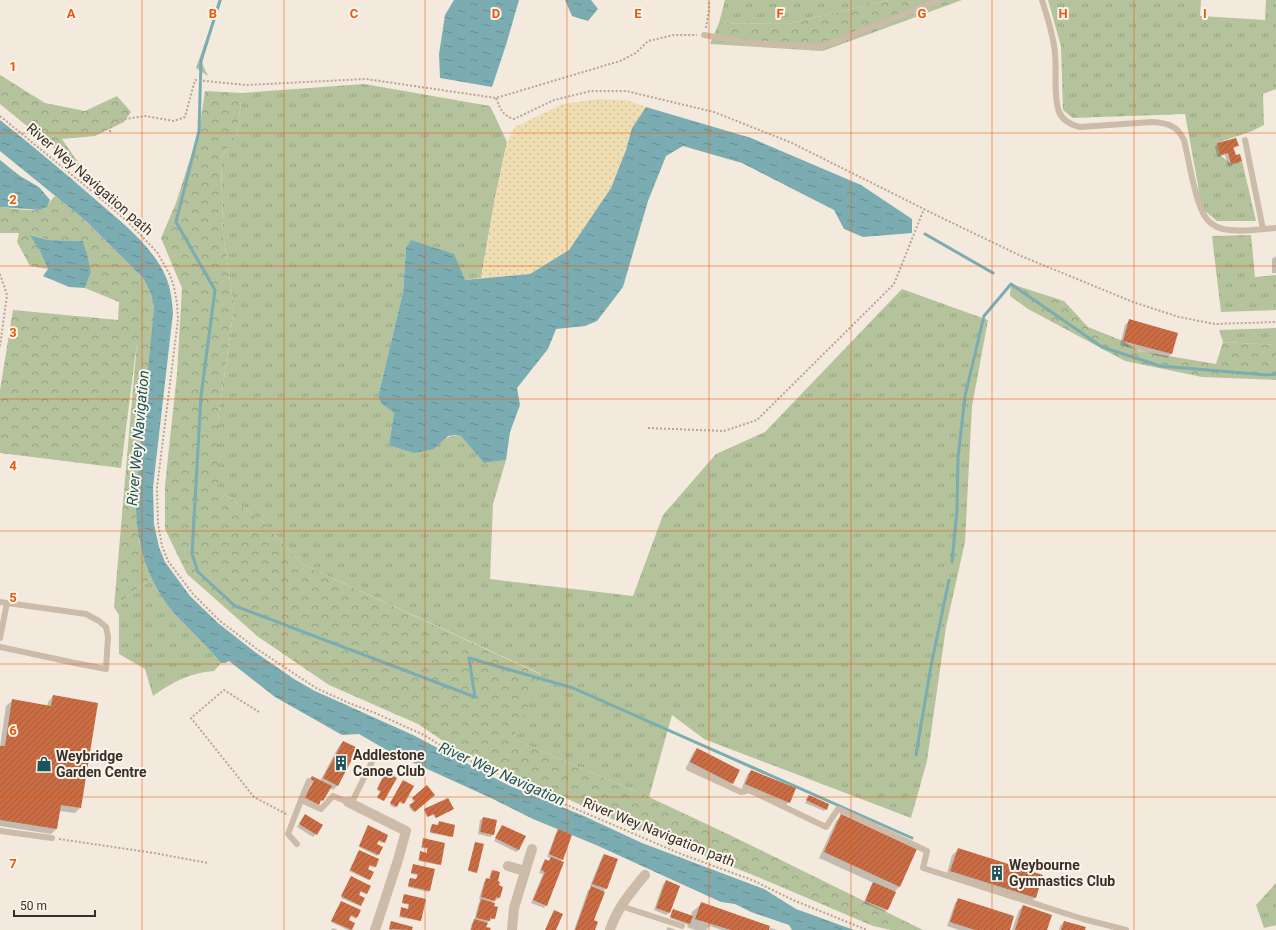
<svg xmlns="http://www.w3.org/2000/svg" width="1276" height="930" viewBox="0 0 1276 930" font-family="Roboto,sans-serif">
<defs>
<pattern id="grass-tufts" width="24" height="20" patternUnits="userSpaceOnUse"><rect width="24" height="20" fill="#b4c39c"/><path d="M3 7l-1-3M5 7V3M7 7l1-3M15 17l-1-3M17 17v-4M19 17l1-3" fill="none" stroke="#939f7f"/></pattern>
<pattern id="forest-crowns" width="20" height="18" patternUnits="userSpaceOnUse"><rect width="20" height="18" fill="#b4c39c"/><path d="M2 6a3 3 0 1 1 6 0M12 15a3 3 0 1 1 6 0" fill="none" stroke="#939f7f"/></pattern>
<pattern id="sand-dots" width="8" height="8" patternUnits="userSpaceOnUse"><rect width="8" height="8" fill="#f0deb3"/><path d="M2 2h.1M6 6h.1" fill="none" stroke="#cfbf9a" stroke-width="1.8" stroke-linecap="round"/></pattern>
<pattern id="water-ripples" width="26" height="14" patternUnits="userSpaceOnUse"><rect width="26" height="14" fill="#7bacb2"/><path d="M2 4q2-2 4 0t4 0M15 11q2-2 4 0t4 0" fill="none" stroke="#668c91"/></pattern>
<pattern id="building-hatch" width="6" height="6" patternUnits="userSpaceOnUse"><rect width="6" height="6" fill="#cb6d44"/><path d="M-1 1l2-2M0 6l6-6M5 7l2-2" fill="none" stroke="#a65a39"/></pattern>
</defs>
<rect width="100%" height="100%" fill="#f3eadd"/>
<!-- grass -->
<path fill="url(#grass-tufts)" d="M 220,0 L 222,0 L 201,61 L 208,76 L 196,68 Z
M 725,0 L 889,0 L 788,24 L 719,23 Z
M 1048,0 L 1201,0 L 1200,16 L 1265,20 L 1266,0 L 1276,0 L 1276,89 L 1263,94 L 1264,125 L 1252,131 L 1217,143 L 1220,155 L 1231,164 L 1242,161 L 1256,221 L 1217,221 L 1200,207 L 1198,185 L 1185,114 L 1073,118 L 1063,110 L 1061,46 Z
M 364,84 L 490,106 L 507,142 L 495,198 L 481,278 L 465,280 L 406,248 L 403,292 L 378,397 L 382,404 L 394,413 L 389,445 L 434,449 C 444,440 447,434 462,436 L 484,463 L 506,460 L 493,504 L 490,579 L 633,596 L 663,515 L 716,454 L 765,432 L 902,289 L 988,320 L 972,406 L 965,542 L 946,627 L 927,761 L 911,818 L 704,739 L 672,715 L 649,797 L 513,739 L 541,674 L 302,564 L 263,522 L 218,489 L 218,420 L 234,307 L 223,234 L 221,158 L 237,134 L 242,93 Z
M 1251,235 L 1255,277 L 1276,275 L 1276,310 L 1221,312 L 1212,236 Z
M 1276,328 L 1276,345 L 1223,342 L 1219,330 Z
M 152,578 C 158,590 165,601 174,612 C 188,630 207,644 221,663 L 214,671 C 190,673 172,682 153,696 L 145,669 L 119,654 L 119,615 L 114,607 Z
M 1276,883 L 1276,925 L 1264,928 L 1256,905 Z"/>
<!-- forest -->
<path fill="url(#forest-crowns)" d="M 889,0 L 962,0 L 823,51 L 710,44 L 719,23 L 788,24 Z
M 0,75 L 45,103 L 85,111 L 117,96 L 131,112 L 124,122 L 95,136 L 62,139 L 86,174 L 0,104 Z
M 205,91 L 242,93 L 237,134 L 221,158 L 223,234 L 234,307 L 218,420 L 218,489 L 263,522 L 302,564 L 542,675 L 513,739 L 649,797 L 732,836 L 923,930 L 891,930 L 873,926 L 758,877 L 623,824 L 452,747 L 418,724 L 329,685 L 257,636 L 187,574 L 165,529 L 165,485 L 177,374 L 182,288 L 161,238 L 176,203 L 199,131 Z
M 55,196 L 86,221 L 143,278 L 151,294 L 154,308 L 139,541 L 152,578 L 114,607 L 137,342 L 121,468 L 0,453 L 0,390 L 13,310 L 118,320 L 119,302 L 85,288 L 91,272 L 87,253 L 83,241 L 48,240 L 31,235 L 40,251 L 48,269 L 30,266 L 17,242 L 19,233 L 0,233 L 0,207 C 10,208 37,213 45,208 C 49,205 51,199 55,196 Z
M 1011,284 L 1064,301 L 1088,327 L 1123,341 L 1139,351 L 1216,364 L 1223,342 L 1276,345 L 1276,380 L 1202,377 L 1125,361 L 1028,309 L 1010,296 Z"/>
<!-- sand -->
<path fill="url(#sand-dots)" d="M 598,99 L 626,100 L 646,107 L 632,128 L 626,150 L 611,188 L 569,250 L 530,274 L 481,278 L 495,198 L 507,142 L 515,127 L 563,104 Z"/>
<!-- water -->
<path fill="url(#water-ripples)" d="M 454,0 L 519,0 L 506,45 L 492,87 L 440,78 L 439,54 L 445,15 Z
M 565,0 L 591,0 L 598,9 L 588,21 L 572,16 Z
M 646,107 L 751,138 L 861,185 L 912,219 L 912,233 L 863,237 L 844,229 L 834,210 L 742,163 L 683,146 L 666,156 L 648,201 L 623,287 L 597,321 L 585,326 L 556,329 L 548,349 L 517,388 L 520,405 L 510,432 L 506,460 L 484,463 L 461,436 L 455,435 L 448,436 L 434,449 L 414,453 L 389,445 L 394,413 L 382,404 L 378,397 L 403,292 L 406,248 L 411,240 L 454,254 L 465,280 L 530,274 L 569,250 L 611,188 L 626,150 L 632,128 Z
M 0,120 C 33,146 65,173 96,200 C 122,223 152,245 166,277 C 171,289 172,301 173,313 L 153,487 L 154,524 L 159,547 L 165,562 L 190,596 L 218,623 L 255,652 L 294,679 L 315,691 L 413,735 L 510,786 L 584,816 L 642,843 L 764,889 L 796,909 L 854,930 L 792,930 L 789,925 L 751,912 L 735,904 L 721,902 L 596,845 L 533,819 L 493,799 L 390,752 L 359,734 L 342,735 L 275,697 L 229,661 L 225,663 L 221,663 C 207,645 190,631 175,614 C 146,580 135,540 136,495 L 154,308 L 151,294 L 143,278 L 86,221 L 0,151 Z
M 0,160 L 20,176 L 39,187 L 50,200 L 47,207 L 40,210 L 0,207 Z
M 30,235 L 48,240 L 83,241 L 87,253 L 91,272 L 85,288 L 69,287 L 43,276 L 48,269 L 40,251 Z"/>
<!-- shadow -->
<path fill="#0003" d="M 1217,144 L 1237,146 L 1233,149 L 1235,156 L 1241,161 L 1239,163 L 1228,166 L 1225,155 L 1218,157 L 1215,147 Z
M 1274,257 L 1276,257 L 1276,273 L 1272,273 L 1272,259 Z
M 1129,321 L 1176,333 L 1171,354 L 1167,358 L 1120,345 L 1125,325 Z
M 53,696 L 80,808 L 75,813 L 59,811 L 56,829 L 51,834 L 0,826 L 0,747 L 6,706 L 12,701 L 47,706 L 48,702 Z
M 343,742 L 357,749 L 337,786 L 333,790 L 330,788 L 322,800 L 318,804 L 302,800 L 312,784 L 309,782 L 312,777 L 320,781 L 339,746 Z
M 697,749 L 738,771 L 732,783 L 728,787 L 687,766 L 693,753 Z
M 751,771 L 789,802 L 785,806 L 742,788 L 747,775 Z
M 386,774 L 384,800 L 383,801 L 377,798 L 380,792 L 377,790 Z
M 402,782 L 403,803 L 402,804 L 399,802 L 395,808 L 390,805 Z
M 427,786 L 434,795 L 413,812 L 409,807 L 414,803 L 412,799 Z
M 809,796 L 826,809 L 824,811 L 805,803 Z
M 425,810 L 452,810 L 435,818 L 433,814 L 427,817 L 424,811 Z
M 305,815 L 316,834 L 313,837 L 297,827 Z
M 842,815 L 916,850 L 899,887 L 894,892 L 887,910 L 885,912 L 864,903 L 871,886 L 874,883 L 819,858 L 836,821 Z
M 483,818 L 493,835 L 490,837 L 478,834 L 480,820 Z
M 439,822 L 452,836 L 451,837 L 430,833 L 431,826 L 438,826 Z
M 502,826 L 519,850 L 516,852 L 494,841 Z
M 367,827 L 384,842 L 383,843 L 377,841 L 375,845 L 378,855 L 377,856 L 359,847 Z
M 559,831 L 562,859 L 560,862 L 546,905 L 544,908 L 531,903 L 543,874 L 539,873 L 543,863 L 546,860 L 548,861 L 551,859 L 547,857 L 556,833 Z
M 423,840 L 440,864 L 439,865 L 418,861 L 420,854 L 426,854 L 427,852 L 428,849 L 421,848 Z
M 475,844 L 476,872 L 475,873 L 468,871 Z
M 958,850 L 1041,876 L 1035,898 L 1029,903 L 946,877 L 952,855 Z
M 358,852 L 378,860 L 374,868 L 368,865 L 366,870 L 369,879 L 368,880 L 349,871 Z
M 604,855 L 606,889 L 602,892 L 592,921 L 593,930 L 574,930 L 588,890 L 592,887 L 590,886 L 602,857 Z
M 413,865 L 429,891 L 428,892 L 408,887 L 409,880 L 410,879 L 416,880 L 417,878 L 417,875 L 411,874 Z
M 493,871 L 497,882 L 499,898 L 491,903 L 494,918 L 486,923 L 485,927 L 489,930 L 470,930 L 472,923 L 474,921 L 479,902 L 481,900 L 479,899 L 484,882 L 487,879 L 489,880 L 490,874 Z
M 350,878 L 366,893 L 365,894 L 360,891 L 358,896 L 360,905 L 360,906 L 341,898 Z
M 666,882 L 669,913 L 666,915 L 654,910 L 663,884 Z
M 404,896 L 421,920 L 420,921 L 399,917 L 401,909 L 407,910 L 409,905 L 402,903 Z
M 959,899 L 1009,930 L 959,930 L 947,926 L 955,903 Z
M 341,902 L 356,918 L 356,919 L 350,916 L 348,920 L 354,923 L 351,930 L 348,930 L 331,922 Z
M 701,904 L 768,930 L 722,930 L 710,926 L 706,930 L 695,930 L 687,927 L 688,925 L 670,918 L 673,910 L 691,917 L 692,912 Z
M 1023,906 L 1046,930 L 1012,930 L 1019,910 Z
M 1064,922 L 1084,930 L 1059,930 L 1060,926 Z
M 391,923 L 412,927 L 411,930 L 389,930 Z
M 668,927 L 676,930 L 666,930 Z
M 333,928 L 338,930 L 331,930 Z
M 771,928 L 777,930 L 769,930 Z"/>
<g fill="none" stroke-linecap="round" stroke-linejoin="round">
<!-- stream -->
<path stroke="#7bacb2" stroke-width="3" d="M 220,0 L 201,61 L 199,131 L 176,222 L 215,290 L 201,396 L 192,554 L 198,572 L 235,606 L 475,697 L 469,658 L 573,688 L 912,838
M 925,234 L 993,273
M 952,562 L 957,510 L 958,458 L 965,396 L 984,316 L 1011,284 L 1102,347 L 1160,366 L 1267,375 L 1276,374
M 916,755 L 931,666 L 949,580"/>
</g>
<!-- building -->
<path fill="url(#building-hatch)" d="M 1236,138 L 1239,146 L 1233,147 L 1236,155 L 1240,154 L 1242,161 L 1231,164 L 1228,153 L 1220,155 L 1217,143 Z
M 1129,319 L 1178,333 L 1172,354 L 1123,341 Z
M 53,695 L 98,703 L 81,808 L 61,805 L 57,829 L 0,820 L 0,746 L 5,746 L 12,699 L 51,706 Z
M 343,741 L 358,748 L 338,786 L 323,778 Z
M 697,748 L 740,770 L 733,784 L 690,762 Z
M 751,770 L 796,788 L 790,803 L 745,784 Z
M 386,771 L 397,778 L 384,801 L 377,797 L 381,791 L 377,789 Z
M 312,776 L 332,786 L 323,801 L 321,800 L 319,805 L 304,797 L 314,781 L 310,779 Z
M 403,780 L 414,786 L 404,804 L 400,801 L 397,807 L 390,803 Z
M 427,785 L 435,795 L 415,812 L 409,805 L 415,801 L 412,798 Z
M 809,795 L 829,804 L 827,810 L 806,800 Z
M 448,798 L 454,809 L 436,818 L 434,814 L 428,817 L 424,809 Z
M 305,814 L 323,825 L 317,835 L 299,824 Z
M 841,814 L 917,849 L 900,887 L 824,852 Z
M 483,817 L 497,820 L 494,835 L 480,832 Z
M 439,821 L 455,825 L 453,837 L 430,832 L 432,824 L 438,825 Z
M 368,825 L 388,835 L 385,843 L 379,840 L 377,844 L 383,847 L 379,855 L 359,846 Z
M 502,825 L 526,836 L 519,850 L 495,838 Z
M 558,829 L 572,835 L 563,860 L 549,854 Z
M 423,838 L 445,843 L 441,865 L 419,860 L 420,851 L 427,853 L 427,850 L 428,848 L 422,847 Z
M 475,842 L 484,844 L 477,873 L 468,870 Z
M 958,848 L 1043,875 L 1036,898 L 950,871 Z
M 359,850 L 379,859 L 376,867 L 370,865 L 368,869 L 374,872 L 370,880 L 350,870 Z
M 604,854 L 618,859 L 607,889 L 592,884 Z
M 551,857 L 564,862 L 547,906 L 533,900 L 545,872 L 541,870 L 545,859 L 549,861 Z
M 413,864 L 435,869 L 430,891 L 408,886 L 410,878 L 416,879 L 417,877 L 418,874 L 411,873 Z
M 492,870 L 500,872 L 498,881 L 500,882 L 499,885 L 503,887 L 500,898 L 496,897 L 495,901 L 481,897 L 486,878 L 490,879 Z
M 351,876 L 371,886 L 367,894 L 361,891 L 359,895 L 365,898 L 361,906 L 341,896 Z
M 666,880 L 680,886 L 670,913 L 656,908 Z
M 873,882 L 896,892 L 888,910 L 865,901 Z
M 591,886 L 605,892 L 594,920 L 598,922 L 595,930 L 575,930 Z
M 404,894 L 426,899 L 421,921 L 400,916 L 401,907 L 408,909 L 409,904 L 402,903 Z
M 958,898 L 1014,916 L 1010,930 L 975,930 L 950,922 Z
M 481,899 L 495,903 L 494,906 L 498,907 L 495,919 L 490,918 L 490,921 L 476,918 Z
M 341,901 L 361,910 L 357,918 L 351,915 L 349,920 L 355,923 L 352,930 L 331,921 Z
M 701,902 L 770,926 L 769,930 L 731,930 L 695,919 Z
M 1023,905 L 1052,915 L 1047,930 L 1015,930 Z
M 673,909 L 693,916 L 690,924 L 670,917 Z
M 554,910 L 563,914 L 556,930 L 545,930 Z
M 474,919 L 488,923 L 486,927 L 491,928 L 490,930 L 471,930 Z
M 391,921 L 413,927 L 412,930 L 389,929 Z
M 1064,921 L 1086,927 L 1085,930 L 1061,930 Z"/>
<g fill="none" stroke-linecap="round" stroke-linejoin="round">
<!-- path -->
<path stroke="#b8a592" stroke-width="2" stroke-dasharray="2 2" stroke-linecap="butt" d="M 706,28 L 709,10 L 709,0
M 496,98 C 501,110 502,115 514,119 L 554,100 L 591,91 L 626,91 L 714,112 L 792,143 L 938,216 L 1021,256 L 1133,302 L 1179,317 L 1215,324 L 1276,322
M 0,116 L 106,203 L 128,222 L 157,252 L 170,275 L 174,287 L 177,303 L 178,319 L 157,488 L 158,524 L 162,546 L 168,561 L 193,594 L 220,621 L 257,649 L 316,688 L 349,703 L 375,713 L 424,735 L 448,750 L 520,785 L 681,854 L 752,880 L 793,900 L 867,930
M 110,132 L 112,121 L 145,116 L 174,121 L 185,117 L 195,80 L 246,85 L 366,79 L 496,98 L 620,61 L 636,53 L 648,41 L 674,35 L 697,35
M 0,274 L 7,295 L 0,346
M 648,428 L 724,431 L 757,420 L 894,284 L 924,209
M 259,712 L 224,690 L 191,718 L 254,797 L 288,815
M 59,839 L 154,853 L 208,863"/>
<!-- service -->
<path stroke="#ccbba8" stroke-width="6" d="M 1042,0 C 1047,16 1054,37 1055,54 C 1057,71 1053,96 1059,112 C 1063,121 1071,125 1080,127 L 1152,122 C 1167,123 1177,125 1184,140 C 1189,160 1194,197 1204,215 C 1208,222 1215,227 1223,229 C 1240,233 1259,229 1276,228
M 704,35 L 750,43 L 819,47 L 850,36 L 939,0
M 1245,140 L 1263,229
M 0,602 L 86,614 L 99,621 L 106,627 L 108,637 L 106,669 L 75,663 L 0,647
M 0,638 L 7,603
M 689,768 L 741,792 L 749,790 L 826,827 L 838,809 L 927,851 L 923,868 L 1083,919 L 1126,930
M 309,781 L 301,800 L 321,809 L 333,796 L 348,802
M 351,804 L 372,762
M 0,831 L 52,838
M 297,844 L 288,834 L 301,800
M 621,906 L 682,926"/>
<!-- minor -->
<path stroke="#ccbba8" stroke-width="10" d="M 348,802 L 406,831 L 398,860 L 375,930
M 508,866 L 525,871
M 512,930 L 514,908 L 532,849
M 610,930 C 617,908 631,892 645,875"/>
</g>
<!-- grid -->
<path fill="none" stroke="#e8590c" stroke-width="1" stroke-opacity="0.55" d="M 142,0 L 142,930M 284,0 L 284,930M 425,0 L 425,930M 567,0 L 567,930M 709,0 L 709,930M 851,0 L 851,930M 992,0 L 992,930M 1134,0 L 1134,930M 0,133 L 1276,133M 0,266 L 1276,266M 0,399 L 1276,399M 0,531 L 1276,531M 0,664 L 1276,664M 0,797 L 1276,797"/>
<!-- icons -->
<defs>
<symbol id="building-bare" viewBox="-9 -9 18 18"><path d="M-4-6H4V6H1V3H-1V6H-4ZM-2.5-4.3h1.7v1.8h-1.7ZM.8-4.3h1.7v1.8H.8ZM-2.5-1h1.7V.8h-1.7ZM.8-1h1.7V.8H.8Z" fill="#1c545c" stroke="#fbf4ea" stroke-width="2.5" paint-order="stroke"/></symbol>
<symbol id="shop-bare" viewBox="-9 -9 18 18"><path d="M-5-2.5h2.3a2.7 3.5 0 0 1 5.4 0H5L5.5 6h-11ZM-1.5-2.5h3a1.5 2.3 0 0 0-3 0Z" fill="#1c545c" stroke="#fbf4ea" stroke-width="2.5" paint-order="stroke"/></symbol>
</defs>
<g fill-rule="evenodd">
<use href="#building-bare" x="330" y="752" width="22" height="22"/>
<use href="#shop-bare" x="33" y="753" width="22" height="22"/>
<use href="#building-bare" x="986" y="862" width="22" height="22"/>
</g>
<g text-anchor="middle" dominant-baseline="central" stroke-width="4" stroke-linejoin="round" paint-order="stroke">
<!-- street labels -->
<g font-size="14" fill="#392f29" stroke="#fbf4ea">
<text transform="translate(90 179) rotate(41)">River Wey Navigation path</text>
<text transform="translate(659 832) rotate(22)">River Wey Navigation path</text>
</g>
<!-- poi labels -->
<g font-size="14" font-weight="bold" fill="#392f29" stroke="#fbf4ea" text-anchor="start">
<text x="353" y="755">Addlestone<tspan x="353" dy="16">Canoe Club</tspan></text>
<text x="56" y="756">Weybridge<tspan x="56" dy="16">Garden Centre</tspan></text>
<text x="1009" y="865">Weybourne<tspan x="1009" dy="16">Gymnastics Club</tspan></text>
</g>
<!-- water labels -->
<g font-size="15" font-style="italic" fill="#1c545c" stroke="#fbf4ea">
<text transform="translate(138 438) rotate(-85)">River Wey Navigation</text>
<text transform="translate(502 774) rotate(24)">River Wey Navigation</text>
</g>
</g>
<g font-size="13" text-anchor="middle" font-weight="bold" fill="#e8590c" stroke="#fbf4ea" stroke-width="4" stroke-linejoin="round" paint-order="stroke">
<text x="71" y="18">A</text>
<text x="213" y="18">B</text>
<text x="354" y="18">C</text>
<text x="496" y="18">D</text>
<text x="638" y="18">E</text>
<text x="780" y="18">F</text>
<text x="922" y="18">G</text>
<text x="1063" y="18">H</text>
<text x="1205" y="18">I</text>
<text x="13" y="71">1</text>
<text x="13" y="204">2</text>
<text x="13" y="337">3</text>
<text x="13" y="470">4</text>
<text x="13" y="602">5</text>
<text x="13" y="735">6</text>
<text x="13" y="868">7</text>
</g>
<!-- scale -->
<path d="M14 910v6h81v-6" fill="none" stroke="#392f29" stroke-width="2"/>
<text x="20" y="910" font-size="12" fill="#392f29" stroke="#fbf4ea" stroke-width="3" paint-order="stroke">50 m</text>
</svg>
